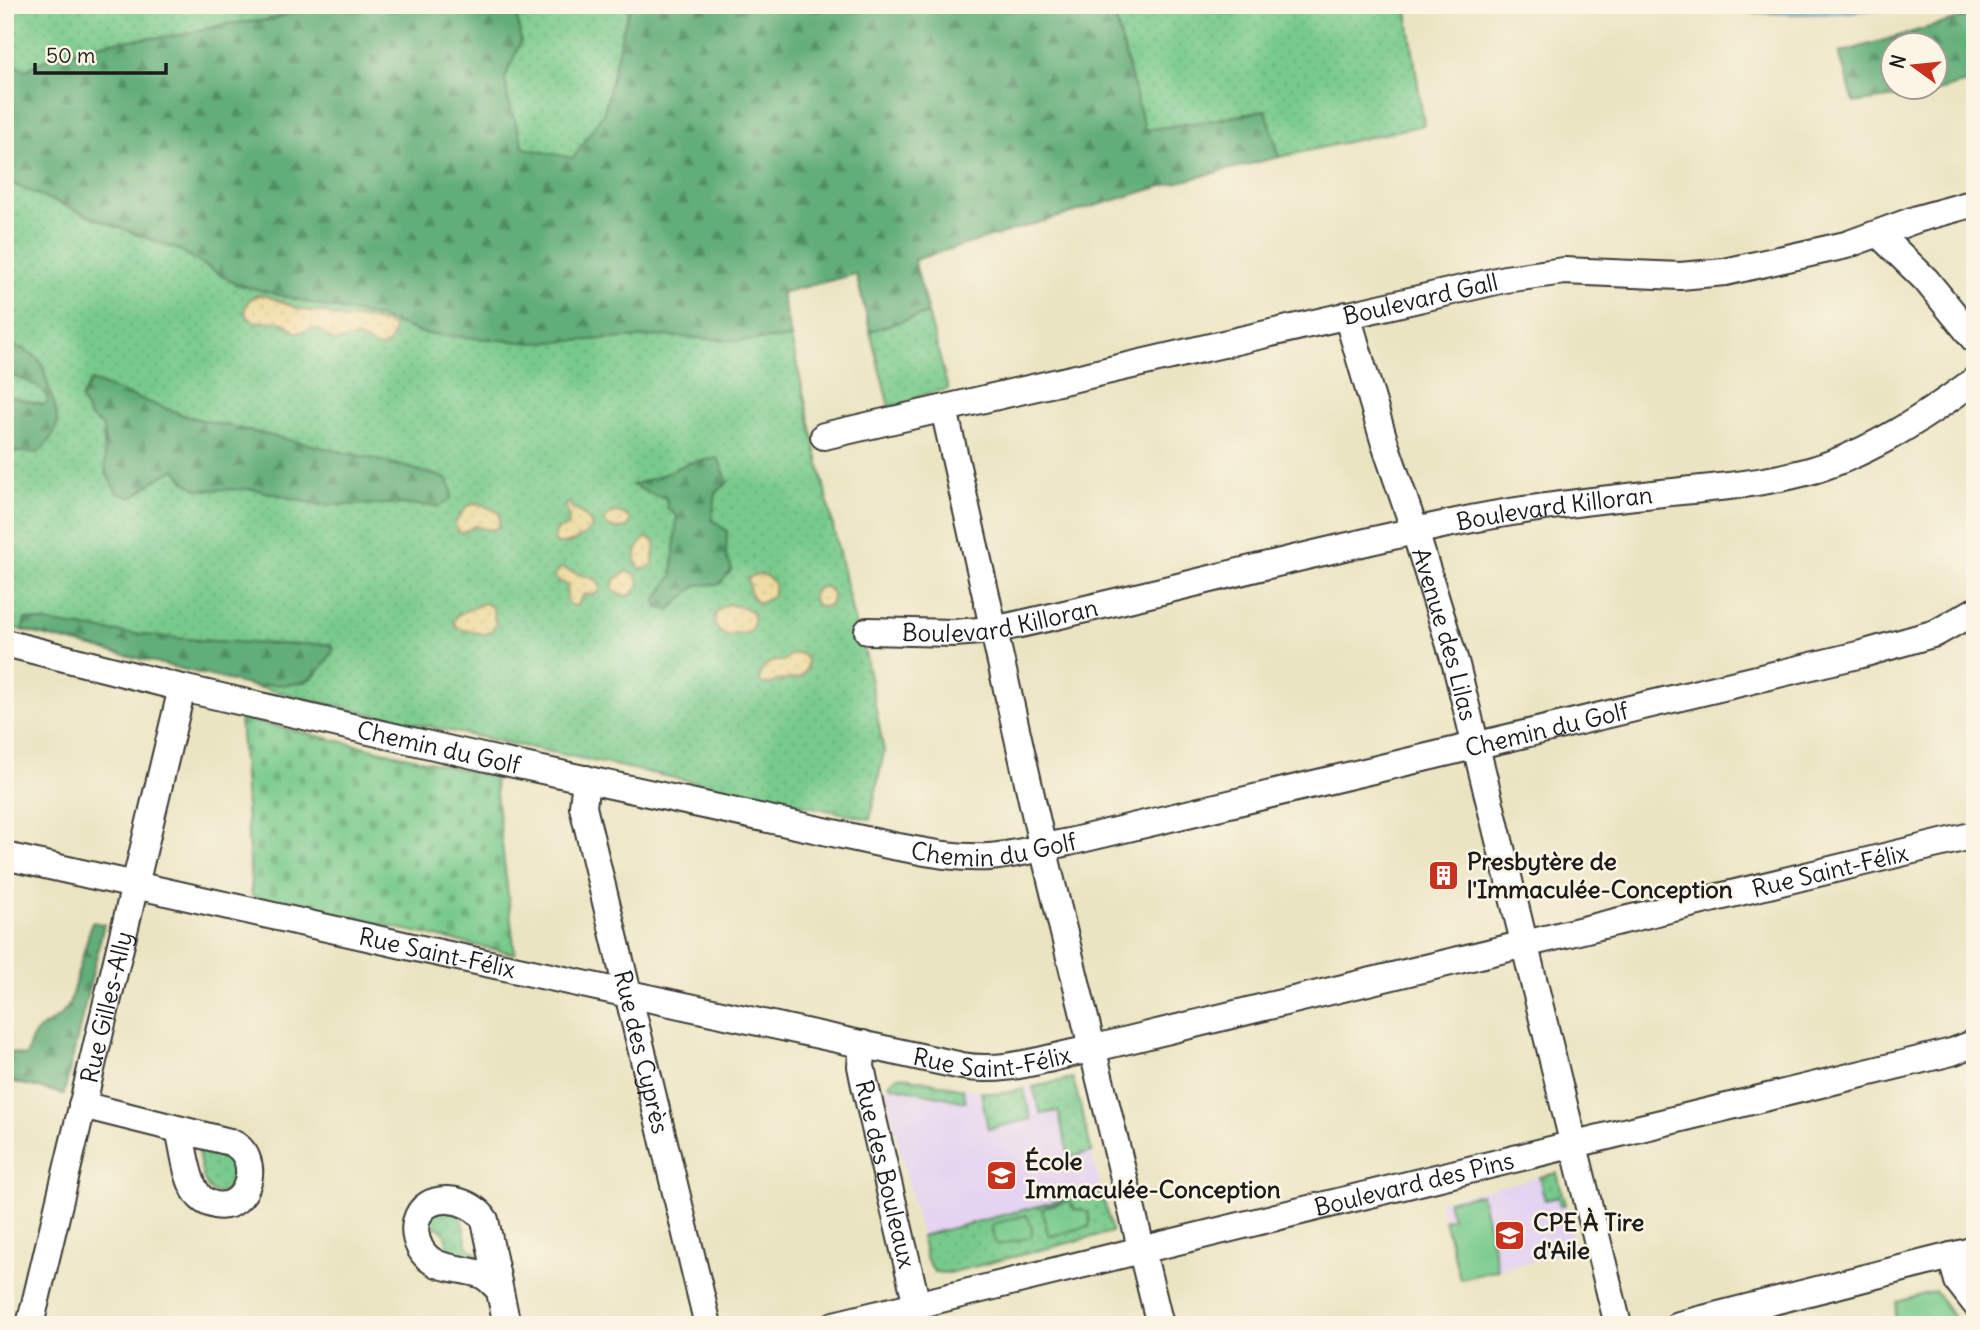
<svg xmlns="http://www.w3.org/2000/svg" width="1980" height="1330" viewBox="0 0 1980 1330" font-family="Delius,sans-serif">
<defs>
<pattern id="grass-dots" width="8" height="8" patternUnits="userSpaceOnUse" patternTransform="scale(1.75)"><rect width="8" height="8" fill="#78ca8c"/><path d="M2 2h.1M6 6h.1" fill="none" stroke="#67ad78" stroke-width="1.8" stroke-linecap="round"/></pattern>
<pattern id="forest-firs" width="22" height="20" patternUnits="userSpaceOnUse" patternTransform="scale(1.75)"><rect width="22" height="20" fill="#62ae78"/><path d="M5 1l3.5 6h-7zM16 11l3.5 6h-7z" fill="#508d62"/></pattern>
<pattern id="sand-dots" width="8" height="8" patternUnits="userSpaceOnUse" patternTransform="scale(1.75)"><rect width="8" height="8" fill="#eeda9e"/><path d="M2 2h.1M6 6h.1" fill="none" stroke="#ccba88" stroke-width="1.8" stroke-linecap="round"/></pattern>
<pattern id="cemetery-stones" width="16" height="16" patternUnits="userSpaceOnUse" patternTransform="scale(1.75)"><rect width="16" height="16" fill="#78ca8c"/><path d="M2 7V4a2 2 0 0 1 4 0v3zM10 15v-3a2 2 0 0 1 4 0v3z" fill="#67ad78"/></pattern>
</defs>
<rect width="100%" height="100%" fill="#fcf5e5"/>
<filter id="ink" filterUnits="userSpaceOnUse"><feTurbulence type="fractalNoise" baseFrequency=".0143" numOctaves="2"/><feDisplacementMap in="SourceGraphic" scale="14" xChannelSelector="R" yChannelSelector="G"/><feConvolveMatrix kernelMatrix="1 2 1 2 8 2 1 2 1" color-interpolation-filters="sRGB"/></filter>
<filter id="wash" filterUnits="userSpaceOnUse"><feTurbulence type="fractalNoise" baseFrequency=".00686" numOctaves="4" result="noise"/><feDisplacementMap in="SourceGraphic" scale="28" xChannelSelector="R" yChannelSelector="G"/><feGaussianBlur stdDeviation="1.57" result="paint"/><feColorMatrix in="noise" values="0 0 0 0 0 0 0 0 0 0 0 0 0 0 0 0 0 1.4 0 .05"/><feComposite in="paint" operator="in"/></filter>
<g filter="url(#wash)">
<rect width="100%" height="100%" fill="#ebe4c2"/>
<!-- built -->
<path fill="#e4d3f1" d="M 902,1076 L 991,1094 L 1073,1078 L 1112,1232 L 949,1273 L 934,1272 L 927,1260 L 887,1095 L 888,1085 L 895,1078 Z
M 1557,1173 L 1576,1251 L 1460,1279 L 1439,1201 Z"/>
<!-- grass -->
<path fill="url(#grass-dots)" stroke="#4a7354" stroke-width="2" fill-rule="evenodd" d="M 5,5 L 713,5 L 781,293 L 854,620 L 866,657 L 884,752 L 870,819 L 370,714 L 5,626 Z
M 1112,5 L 1406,5 L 1424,125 L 1279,157 L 1265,110 L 1215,120 L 1145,130 Z
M 928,313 L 948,389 L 918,396 L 915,400 L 889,407 L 870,331 Z
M 902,1076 L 963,1089 L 966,1102 L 891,1086 L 889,1084 L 895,1078 Z
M 1073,1078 L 1092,1152 L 1069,1157 L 1058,1111 L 1041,1114 L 1033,1087 Z
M 1024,1089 L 1031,1119 L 988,1129 L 981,1092 L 998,1094 Z
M 201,1148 L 234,1157 C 235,1162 238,1169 237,1173 C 235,1190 215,1202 206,1184 C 201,1175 200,1161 198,1150 Z
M 1557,1173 L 1565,1205 L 1560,1206 L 1558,1197 L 1545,1200 L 1539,1177 Z
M 1101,1190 L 1112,1232 L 949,1273 L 934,1272 L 927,1260 L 921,1236 ZM 1073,1205 L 1074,1209 L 1088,1212 L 1089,1226 L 1051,1236 Z
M 443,1209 L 461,1215 L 467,1245 L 470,1249 L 485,1257 L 485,1262 L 450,1256 C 445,1237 449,1230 429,1224 L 432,1212 Z"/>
<!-- forest -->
<path fill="url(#forest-firs)" stroke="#3f654a" stroke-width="2" fill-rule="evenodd" d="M 315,5 L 515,5 L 521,41 L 505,78 L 508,99 L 524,148 L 573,158 L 604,112 L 623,29 L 631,5 L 1112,5 L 1145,130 L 1215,120 L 1266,110 L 1279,157 L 1155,188 L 914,260 L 928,313 L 870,331 L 856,274 L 781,293 L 791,338 L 738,341 L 665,336 L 534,343 L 425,334 L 378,317 L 322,306 L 236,284 L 179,250 L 107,223 L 5,181 L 5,55 L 24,71 L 51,57 L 110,42 L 181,35 L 226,24 L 269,20 Z
M 1975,14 L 1975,81 L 1933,92 L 1854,103 L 1839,53 ZM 1892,46 L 1934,46 L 1934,88 L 1892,88 Z
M 5,343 C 18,347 31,351 40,361 C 45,368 46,380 49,388 C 59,420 64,428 38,453 L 5,451 L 5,395 L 43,405 L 48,402 C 46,384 20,379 5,373 Z
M 91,381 L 189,417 L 391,463 L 439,476 L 448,480 L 452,492 L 451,499 L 440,506 L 395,504 L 319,505 L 254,489 L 199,490 L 185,482 L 176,469 L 157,479 L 132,498 L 117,493 L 106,473 L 103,427 L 89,416 L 81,398 Z
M 718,458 L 728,482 L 716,493 L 712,520 L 727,531 L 726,556 L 732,569 L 720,584 L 697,585 L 669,610 L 658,608 L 656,600 L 672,576 L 677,516 L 667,508 L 666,498 L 653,495 L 632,485 L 658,477 L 688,463 Z
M 25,619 C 126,635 228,646 330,644 L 334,649 C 312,687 305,684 264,685 L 260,688 L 22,630 Z
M 92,922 L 104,924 L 64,1094 L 5,1080 L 5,1051 L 26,1056 C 28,1051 29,1044 32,1039 C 40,1023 58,1023 69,1005 Z"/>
<!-- sand -->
<path fill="url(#sand-dots)" stroke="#857b5d" stroke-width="2" d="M 257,295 L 267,296 L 302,310 L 323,312 L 343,319 L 364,318 L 389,324 L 394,328 C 393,335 392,340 388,344 C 378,354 366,340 356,337 L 335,342 C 314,328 324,325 297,333 C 292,330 289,325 283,323 C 273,319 263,324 254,321 C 239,315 245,300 257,295 Z
M 478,503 L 498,512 L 500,518 L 498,527 C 490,532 483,528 475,526 L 462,533 L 457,531 L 455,523 L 467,506 Z
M 568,503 L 571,505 L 572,509 C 580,511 590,518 592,527 C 584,537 570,545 557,544 L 554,540 L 557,530 L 568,526 C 571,520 566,511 566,504 Z
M 612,512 C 620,512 627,514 631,521 L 627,528 C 618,530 608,528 603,521 Z
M 645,538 L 653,540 C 658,548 654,549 653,557 C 652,559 654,562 653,564 C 649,569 645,569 639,568 C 632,555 637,548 645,538 Z
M 561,568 L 594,579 L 600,583 L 600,591 L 593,595 L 584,594 L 576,606 C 561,605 569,594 567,585 L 557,580 L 554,576 Z
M 626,572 C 648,571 638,601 621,595 C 605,588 615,577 626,572 Z
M 758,574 C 780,576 780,600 758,603 C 749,597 749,588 748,578 Z
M813 597a10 10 0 1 1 20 0a10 10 0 1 1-20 0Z
M 484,603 C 496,607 493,613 496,624 L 489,633 L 483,634 L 456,628 L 454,621 L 457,615 Z
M 729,604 L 750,610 C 755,618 755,626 748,633 L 735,634 L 730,637 C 710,631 709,610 729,604 Z
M 796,653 C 812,655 809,671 799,678 C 791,678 786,681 778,680 C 772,684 767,686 760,682 C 759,667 768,660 783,661 L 790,655 Z"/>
<!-- cemetery -->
<path fill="url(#cemetery-stones)" stroke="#4a7354" stroke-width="2" d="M 240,718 L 494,777 L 515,954 L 252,896 Z"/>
<!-- green -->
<path fill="#78ca8c" stroke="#4a7354" stroke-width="2" d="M 1481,1194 L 1498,1270 L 1460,1279 L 1444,1220 L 1452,1218 L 1448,1201 Z
M 1069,1201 L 1074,1209 L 1088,1212 L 1090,1221 L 1089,1226 L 1051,1236 L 1048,1233 L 1042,1210 L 1046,1207 Z
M 1026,1215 C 1031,1221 1033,1230 1031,1237 L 998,1245 C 993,1241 991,1230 993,1224 Z
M 1935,1291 L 1959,1325 L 1894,1325 L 1897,1302 Z"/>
<!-- water -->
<path fill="#63bee1" stroke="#406d7e" stroke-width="2" d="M 1656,5 L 1906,5 C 1823,20 1740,13 1656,5 Z"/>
</g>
<g filter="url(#ink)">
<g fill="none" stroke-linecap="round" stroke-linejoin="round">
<defs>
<g id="minor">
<path d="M 1881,233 L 1886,241 L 1926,280 L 1975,340"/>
<path id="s1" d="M 1347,315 L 1385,444 L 1415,531 L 1456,665 L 1618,1325"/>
<path d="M 944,409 L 1039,831 L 1160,1325"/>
<path id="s2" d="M 824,436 L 1505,279 L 1564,271 L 1680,276 L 1725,272 L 1846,245 L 1917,219 L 1975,203"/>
<path id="s3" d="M 868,631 L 954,633 L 993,630 C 1147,597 1298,555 1452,523 C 1521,508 1592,501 1662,493 C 1713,488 1764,484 1813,470 C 1872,452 1926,416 1975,380"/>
<path id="s4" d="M 5,643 L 182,688 L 482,757 L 893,846 C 925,852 957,859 989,857 C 1016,855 1042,847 1069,842 L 1862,654 L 1936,633 L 1975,611"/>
<path id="s5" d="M 586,779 L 583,807 L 708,1325"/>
<path id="s6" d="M 5,856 L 421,949 L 962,1066 C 1005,1074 1049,1057 1091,1049 L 1975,835"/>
<path id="s7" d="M 863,1044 L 861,1066 L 864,1081 L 917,1305"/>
<path d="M 82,1105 L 230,1142 C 264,1156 249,1212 215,1205 C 207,1203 201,1200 197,1193 C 186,1178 184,1148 179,1130"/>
<path d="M 1951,1256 L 1958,1281 L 1975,1303"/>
<path d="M 499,1289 C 493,1284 489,1278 482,1275 C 460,1266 433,1272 420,1248 C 416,1240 414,1231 416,1222 C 424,1189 471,1197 485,1220 L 507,1325"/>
<path id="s8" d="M 30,1325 L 182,688"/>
<path id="s9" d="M 834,1325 L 1952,1052 L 1975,1043"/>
<path d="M 1679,1325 L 1975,1250"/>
</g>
</defs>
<!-- minor casing -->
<use href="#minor" stroke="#3b3a35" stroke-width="30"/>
<!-- minor -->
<use href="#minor" stroke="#fff" stroke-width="26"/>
</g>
</g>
<!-- icons -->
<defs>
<symbol id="building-square" viewBox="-11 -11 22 22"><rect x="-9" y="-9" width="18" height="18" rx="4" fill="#c8321e" stroke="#fcf5e5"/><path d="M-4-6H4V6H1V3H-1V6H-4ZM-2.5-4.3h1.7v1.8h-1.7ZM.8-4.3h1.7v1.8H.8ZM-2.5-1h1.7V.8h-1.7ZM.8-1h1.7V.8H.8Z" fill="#fff"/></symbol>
<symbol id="school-square" viewBox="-11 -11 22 22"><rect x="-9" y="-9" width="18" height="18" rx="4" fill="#c8321e" stroke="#fcf5e5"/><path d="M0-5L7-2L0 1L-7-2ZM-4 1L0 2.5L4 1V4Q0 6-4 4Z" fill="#fff"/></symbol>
</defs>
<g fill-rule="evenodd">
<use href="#building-square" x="1426" y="858" width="35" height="35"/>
<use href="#school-square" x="984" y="1158" width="35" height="35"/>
<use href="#school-square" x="1492" y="1218" width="35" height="35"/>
</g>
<g text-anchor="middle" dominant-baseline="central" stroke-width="5" stroke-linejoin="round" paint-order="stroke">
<!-- street labels -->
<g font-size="24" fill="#1c1c1c" stroke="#fcf5e5">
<text stroke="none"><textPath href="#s2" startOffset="612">Boulevard Gall</textPath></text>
<text stroke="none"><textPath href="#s3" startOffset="700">Boulevard Killoran</textPath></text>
<text stroke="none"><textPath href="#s3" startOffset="133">Boulevard Killoran</textPath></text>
<text stroke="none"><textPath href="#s1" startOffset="334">Avenue des Lilas</textPath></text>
<text stroke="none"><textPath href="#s4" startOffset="1580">Chemin du Golf</textPath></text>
<text stroke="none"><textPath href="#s4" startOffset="446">Chemin du Golf</textPath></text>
<text stroke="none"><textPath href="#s4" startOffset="1013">Chemin du Golf</textPath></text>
<text stroke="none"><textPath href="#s6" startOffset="1871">Rue Saint-Félix</textPath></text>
<text stroke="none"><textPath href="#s6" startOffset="443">Rue Saint-Félix</textPath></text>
<text stroke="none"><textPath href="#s8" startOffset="327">Rue Gilles-Ally</textPath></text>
<text stroke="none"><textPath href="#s5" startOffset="280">Rue des Cyprès</textPath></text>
<text stroke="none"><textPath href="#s6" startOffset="1010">Rue Saint-Félix</textPath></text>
<text stroke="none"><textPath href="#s7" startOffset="133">Rue des Bouleaux</textPath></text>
<text stroke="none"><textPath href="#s9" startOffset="597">Boulevard des Pins</textPath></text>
</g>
<!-- poi labels -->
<g font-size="24" font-weight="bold" fill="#1c1c1c" stroke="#fcf5e5" text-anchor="start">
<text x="1467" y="861">Presbytère de<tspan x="1467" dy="28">l'Immaculée-Conception</tspan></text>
<text x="1025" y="1161">École<tspan x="1025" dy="28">Immaculée-Conception</tspan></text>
<text x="1533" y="1222">CPE À Tire<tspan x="1533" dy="28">d'Aile</tspan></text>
</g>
</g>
<!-- margin -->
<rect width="1980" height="1330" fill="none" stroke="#fcf5e5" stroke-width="28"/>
<!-- north arrow -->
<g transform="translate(1914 66) rotate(285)"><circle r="33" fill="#fcf5e5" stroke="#a29e95" stroke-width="2"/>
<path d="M0-5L12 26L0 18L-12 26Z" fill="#c8321e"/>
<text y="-10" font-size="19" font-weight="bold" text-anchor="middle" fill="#1c1c1c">N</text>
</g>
<!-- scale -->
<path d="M35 63v10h131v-10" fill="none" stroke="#1c1c1c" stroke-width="3.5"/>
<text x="46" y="63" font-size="21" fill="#1c1c1c" stroke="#fcf5e5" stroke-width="5" paint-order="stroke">50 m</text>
</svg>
